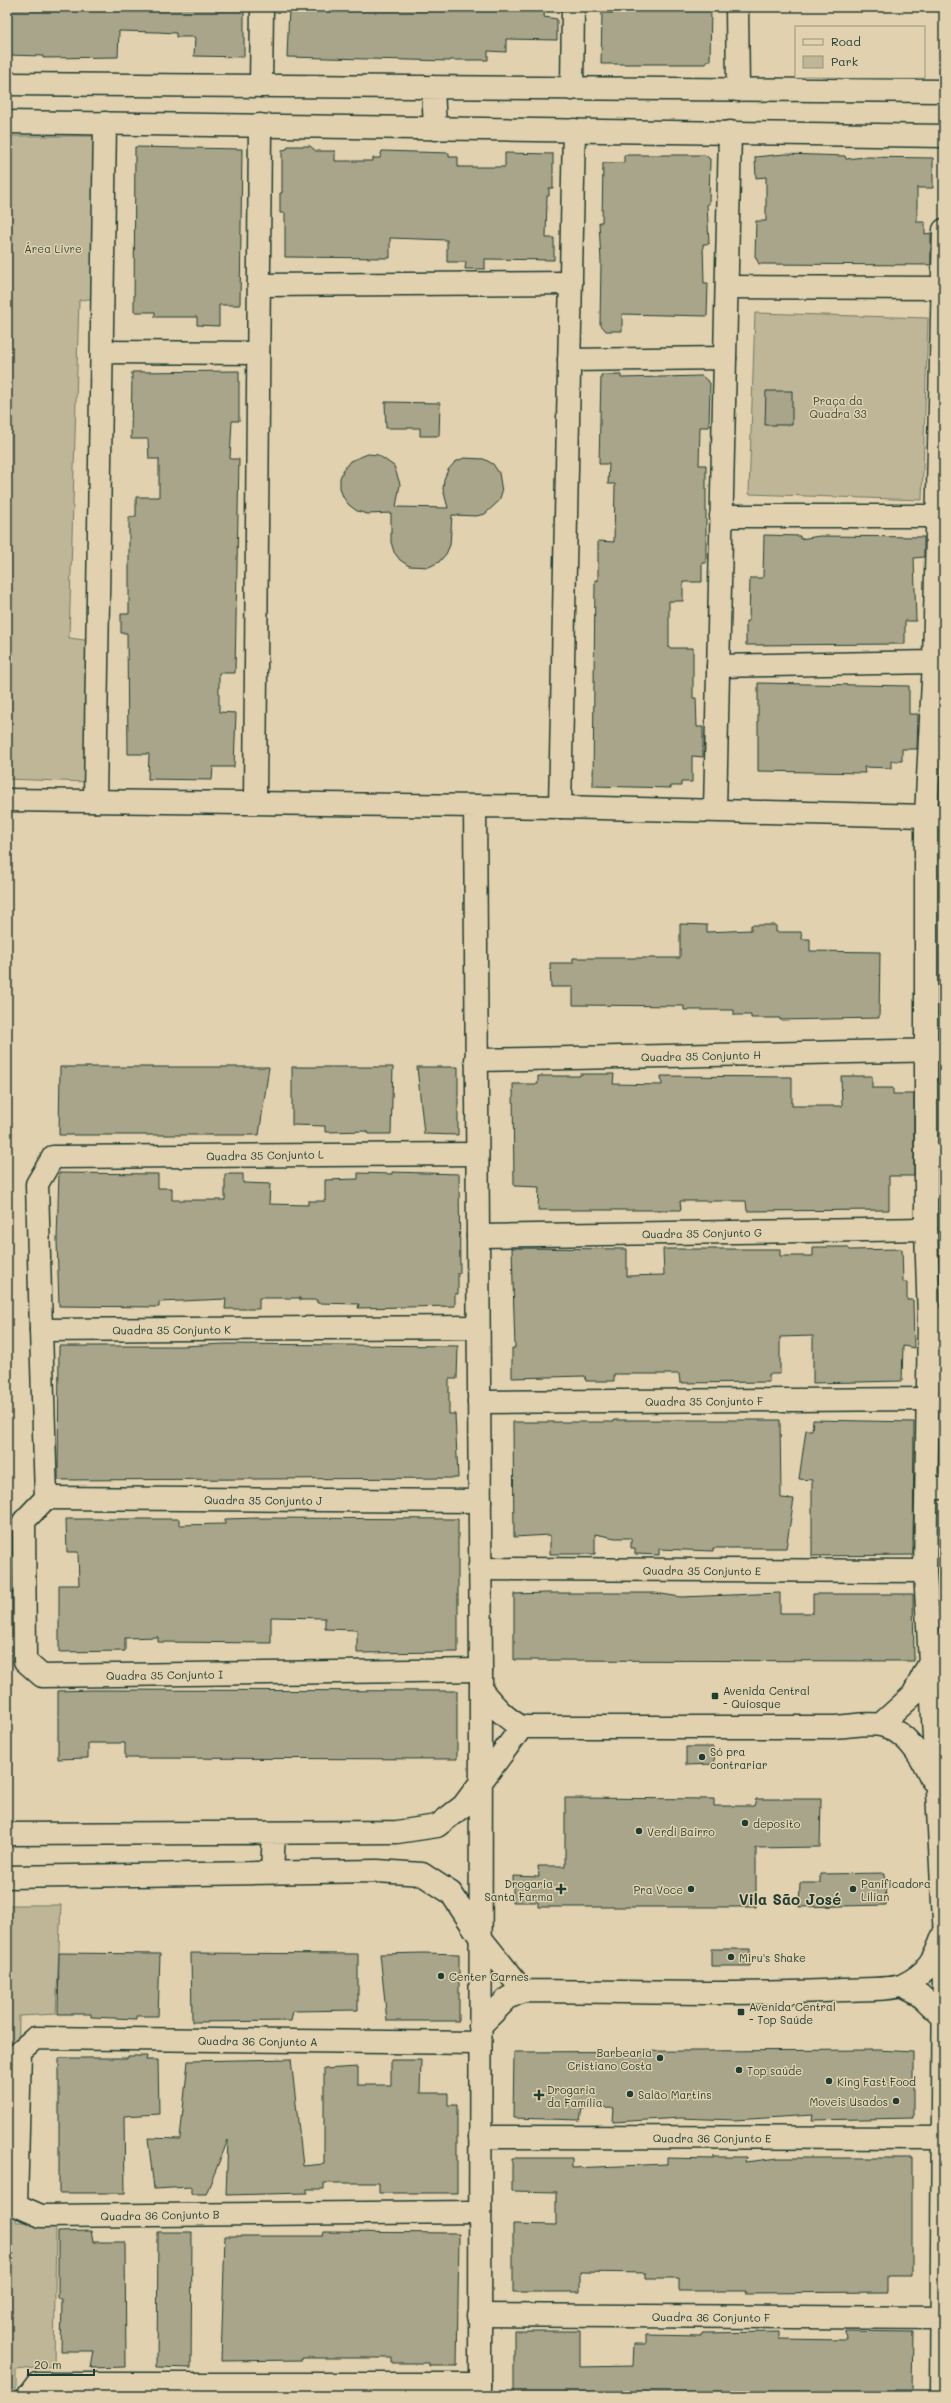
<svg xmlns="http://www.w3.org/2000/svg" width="951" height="2403" viewBox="0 0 951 2403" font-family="Mali,sans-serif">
<rect width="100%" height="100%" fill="#e2d1ae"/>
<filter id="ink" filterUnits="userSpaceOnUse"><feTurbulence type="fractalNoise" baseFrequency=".025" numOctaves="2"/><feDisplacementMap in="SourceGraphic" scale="8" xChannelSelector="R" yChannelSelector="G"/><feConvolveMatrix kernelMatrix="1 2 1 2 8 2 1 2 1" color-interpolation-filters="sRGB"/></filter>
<g filter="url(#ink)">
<!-- green -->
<path fill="#bfb698" stroke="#6f7a66" d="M 7,136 L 96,136 L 99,298 L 79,300 L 69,638 L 92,641 L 87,782 L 7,779 Z
M 755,313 L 928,318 L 922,500 L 749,494 Z
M 7,1905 L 61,1905 L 56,2014 L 19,2016 L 16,2222 L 56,2222 L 54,2366 L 16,2370 L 16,2396 L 7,2396 Z"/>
<!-- building -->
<path fill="#a9a58a" stroke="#1f3d34" d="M 7,7 L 244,7 L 244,57 L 194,56 L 195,37 L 176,37 L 176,33 L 157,32 L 119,31 L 118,57 L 43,58 L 43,56 L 7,55 Z
M 289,7 L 545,7 L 544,17 L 557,19 L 557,40 L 506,39 L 506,52 L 488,51 L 488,60 L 450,60 L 450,61 L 287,57 Z
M 613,7 L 711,7 L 710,61 L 706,61 L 706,64 L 601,64 L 602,13 L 613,13 Z
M 288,146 L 310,146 L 316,151 L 335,151 L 335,161 L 373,161 L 373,158 L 380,158 L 382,151 L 449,153 L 449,157 L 458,157 L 458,167 L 505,167 L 505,153 L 553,154 L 553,188 L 549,188 L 549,196 L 547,196 L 546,238 L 554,238 L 554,260 L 485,259 L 485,269 L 465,269 L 466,262 L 447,262 L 447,240 L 390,238 L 390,258 L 285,257 L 285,213 L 280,213 L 280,193 L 282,193 L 282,150 L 287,149 Z
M 135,147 L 242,149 L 240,305 L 219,305 L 219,326 L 197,325 L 197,317 L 155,317 L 155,312 L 134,312 Z
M 785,154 L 845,156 L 846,159 L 865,157 L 933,158 L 933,188 L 917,188 L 917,222 L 925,222 L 925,234 L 931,233 L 931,265 L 759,264 L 755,256 L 756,221 L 766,221 L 766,177 L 756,178 L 755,157 Z
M 624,155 L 705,155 L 710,159 L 709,204 L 707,204 L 709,244 L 703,244 L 704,283 L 708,283 L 707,316 L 622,314 L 622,331 L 606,331 L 600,324 L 601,262 L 599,222 L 602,222 L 603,163 L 624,163 Z
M 239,371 L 239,421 L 232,421 L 230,459 L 239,459 L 235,673 L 219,673 L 219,712 L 236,713 L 234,767 L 213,767 L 212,780 L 148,779 L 149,754 L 128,754 L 127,633 L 121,633 L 121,614 L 129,614 L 129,517 L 136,516 L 136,497 L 159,497 L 159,459 L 149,459 L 148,439 L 131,439 L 132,372 Z
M 601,375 L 621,375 L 621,378 L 702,376 L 710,383 L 709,427 L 700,427 L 699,465 L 706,465 L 706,563 L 702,563 L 702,582 L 683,582 L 683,601 L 669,601 L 669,648 L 693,648 L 693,698 L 696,698 L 697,727 L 703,727 L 703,757 L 692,756 L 692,782 L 681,782 L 681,786 L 671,786 L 671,788 L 593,786 L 595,580 L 598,581 L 598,541 L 614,542 L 615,484 L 608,484 L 609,464 L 599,464 Z
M 766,391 L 792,391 L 792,425 L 765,425 Z
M 385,402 L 440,403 L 439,436 L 420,436 L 420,428 L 386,428 Z
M 368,454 L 378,455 L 394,466 L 400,484 L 396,507 L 448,508 L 443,489 L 444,479 L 448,470 L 455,462 L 464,458 L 484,459 L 493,464 L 499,473 L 502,492 L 499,501 L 485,514 L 476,516 L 452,515 L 450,545 L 446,554 L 439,562 L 429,567 L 409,566 L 400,560 L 394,552 L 391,542 L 391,513 L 367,514 L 357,511 L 349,505 L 343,497 L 340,488 L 340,478 L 344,469 L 350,461 Z
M 764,535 L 800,536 L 800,539 L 820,536 L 924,537 L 924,557 L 914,558 L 916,621 L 905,621 L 905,644 L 746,645 L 746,621 L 749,621 L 750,578 L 763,578 Z
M 758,683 L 909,686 L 909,714 L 918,714 L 917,749 L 902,749 L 902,761 L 891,761 L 891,768 L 864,767 L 865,773 L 758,771 Z
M 680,924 L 707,925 L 707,932 L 751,930 L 751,925 L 776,925 L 776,932 L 801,932 L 802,939 L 810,939 L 810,951 L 880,952 L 879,1018 L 780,1020 L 780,1018 L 751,1018 L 751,1015 L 734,1015 L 734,1010 L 684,1010 L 684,1006 L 573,1005 L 573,987 L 551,987 L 550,963 L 573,963 L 573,958 L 680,958 Z
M 60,1067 L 269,1067 L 259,1135 L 59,1135 Z
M 292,1067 L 393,1067 L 391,1134 L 368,1134 L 368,1131 L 325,1132 L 325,1126 L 292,1125 Z
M 417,1067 L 458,1067 L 458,1135 L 424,1134 Z
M 580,1074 L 614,1074 L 613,1084 L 662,1085 L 661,1076 L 792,1077 L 792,1106 L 842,1106 L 841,1076 L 872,1076 L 872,1088 L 893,1088 L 893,1094 L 914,1094 L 914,1176 L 889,1176 L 889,1210 L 747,1211 L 746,1201 L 680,1201 L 681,1210 L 538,1210 L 539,1187 L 514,1186 L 513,1084 L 538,1084 L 538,1076 L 580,1076 Z
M 392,1172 L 459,1174 L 460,1273 L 458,1273 L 458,1294 L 455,1294 L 455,1306 L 358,1308 L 359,1304 L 317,1303 L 317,1300 L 300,1300 L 300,1298 L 259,1298 L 259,1309 L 225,1309 L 226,1299 L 159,1302 L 159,1307 L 59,1306 L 57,1240 L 59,1173 L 158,1174 L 158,1188 L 172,1188 L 172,1200 L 225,1200 L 225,1174 L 243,1174 L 243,1183 L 270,1184 L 269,1204 L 308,1205 L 308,1201 L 325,1201 L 325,1180 L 358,1179 L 358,1173 L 392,1174 Z
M 813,1247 L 847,1247 L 850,1250 L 902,1249 L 903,1282 L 907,1282 L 907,1300 L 913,1300 L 914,1348 L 903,1346 L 902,1381 L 813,1383 L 813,1336 L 780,1337 L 780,1374 L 769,1374 L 769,1382 L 680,1383 L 679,1374 L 614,1374 L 614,1381 L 586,1381 L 585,1376 L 512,1378 L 512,1348 L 515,1348 L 512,1248 L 627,1249 L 627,1276 L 664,1275 L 663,1249 L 780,1249 L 780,1256 L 813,1256 Z
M 225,1344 L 458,1346 L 457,1379 L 449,1379 L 449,1414 L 455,1414 L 458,1478 L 58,1480 L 59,1346 L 182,1346 Z
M 614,1420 L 780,1420 L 781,1498 L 794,1499 L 786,1548 L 713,1548 L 713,1551 L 659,1549 L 659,1555 L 635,1554 L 635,1548 L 631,1548 L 631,1538 L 615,1538 L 595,1534 L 595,1554 L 550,1554 L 550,1535 L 514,1537 L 513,1422 L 614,1422 Z
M 813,1420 L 914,1422 L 913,1555 L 812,1556 L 812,1480 L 799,1479 L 806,1430 L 812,1430 Z
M 258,1518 L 458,1519 L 458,1652 L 357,1653 L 357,1630 L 325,1629 L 325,1618 L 271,1617 L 271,1643 L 158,1642 L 158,1637 L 125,1638 L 125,1651 L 59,1652 L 59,1585 L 79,1585 L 78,1552 L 67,1552 L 66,1519 L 179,1519 L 179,1525 L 225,1524 L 225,1519 Z
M 547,1593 L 655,1593 L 681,1597 L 780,1593 L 780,1613 L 813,1613 L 813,1594 L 913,1594 L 914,1661 L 514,1660 L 514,1594 Z
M 92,1690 L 457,1691 L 457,1759 L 125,1758 L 125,1743 L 88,1743 L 88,1758 L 58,1759 L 58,1691 Z
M 686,1747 L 713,1747 L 715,1764 L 686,1765 Z
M 565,1798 L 714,1799 L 714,1806 L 754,1806 L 756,1799 L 821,1799 L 820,1847 L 756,1848 L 756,1907 L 538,1907 L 538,1902 L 513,1902 L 513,1876 L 539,1877 L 538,1866 L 565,1866 Z
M 885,1873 L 886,1905 L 799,1907 L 800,1883 L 820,1883 L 820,1874 Z
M 711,1949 L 750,1949 L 750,1966 L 711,1966 Z
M 59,1953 L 160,1954 L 158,2016 L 136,2016 L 136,2019 L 91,2017 L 91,2014 L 58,2014 Z
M 191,1953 L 358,1954 L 358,2010 L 293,2011 L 291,2021 L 192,2022 Z
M 424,1953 L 459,1954 L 459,2021 L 387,2021 L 380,1954 Z
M 878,2050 L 913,2052 L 913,2118 L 812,2120 L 813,2115 L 734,2120 L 680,2118 L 613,2122 L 614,2108 L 582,2109 L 580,2120 L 513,2118 L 514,2052 Z
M 128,2056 L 147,2056 L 146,2060 L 158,2060 L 159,2114 L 124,2116 L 125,2193 L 59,2193 L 59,2058 L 128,2058 Z
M 291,2059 L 303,2166 L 324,2164 L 324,2069 L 358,2067 L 358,2085 L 391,2085 L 391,2060 L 421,2060 L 420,2093 L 448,2093 L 448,2105 L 457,2105 L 457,2193 L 379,2193 L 379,2183 L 324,2183 L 324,2189 L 307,2189 L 307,2193 L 226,2195 L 228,2140 L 206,2194 L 191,2194 L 191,2187 L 154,2189 L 148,2138 L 180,2139 L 188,2061 Z
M 713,2157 L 746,2157 L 745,2162 L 779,2158 L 912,2158 L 912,2276 L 888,2276 L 888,2292 L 745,2293 L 746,2291 L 679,2291 L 679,2278 L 646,2278 L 646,2273 L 580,2272 L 580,2292 L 513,2292 L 513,2224 L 556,2225 L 556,2192 L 512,2191 L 512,2158 L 572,2158 L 572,2168 L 667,2164 L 667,2158 L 713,2159 Z
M 91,2231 L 93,2242 L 125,2242 L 126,2367 L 91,2368 L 94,2351 L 61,2351 L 62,2299 L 58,2299 L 58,2232 Z
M 158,2232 L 192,2232 L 191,2368 L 157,2367 Z
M 324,2232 L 459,2233 L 457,2366 L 429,2366 L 429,2363 L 391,2363 L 391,2358 L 302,2358 L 302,2360 L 221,2361 L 225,2236 L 323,2236 Z
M 514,2331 L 580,2331 L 580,2367 L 633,2366 L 634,2344 L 646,2344 L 646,2335 L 702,2336 L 702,2333 L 779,2332 L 779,2339 L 846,2340 L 845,2331 L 913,2332 L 912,2390 L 895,2390 L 895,2396 L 603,2394 L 603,2396 L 514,2396 Z"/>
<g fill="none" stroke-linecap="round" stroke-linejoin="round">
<defs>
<g id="minor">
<path d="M 737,7 L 738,90"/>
<path d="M 261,86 L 262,7"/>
<path d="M 572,89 L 573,7"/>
<path d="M 259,285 L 571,283"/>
<path d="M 727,287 L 943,288"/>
<path d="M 102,352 L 258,353"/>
<path d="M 569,360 L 725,358"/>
<path d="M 721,516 L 937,516"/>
<path d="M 718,666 L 934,662"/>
<path d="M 95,801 L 105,123"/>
<path d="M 255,803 L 260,125"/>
<path d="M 560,807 L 574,130"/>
<path d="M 715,810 L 730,132"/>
<path d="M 926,816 L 944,816"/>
<path id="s1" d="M 476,1060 L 944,1050"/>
<path id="s2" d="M 477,1154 L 53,1157 L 37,1184 L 41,1330 L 478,1327"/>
<path d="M 927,1155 L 944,1155"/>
<path id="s3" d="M 478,1236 L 926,1229"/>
<path d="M 929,1319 L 944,1319"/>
<path d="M 41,1330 L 46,1498"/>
<path id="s4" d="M 479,1402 L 928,1399"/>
<path d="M 927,1488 L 944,1488"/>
<path id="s5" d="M 46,1498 L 24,1521 L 25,1661 L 42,1676 L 481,1670"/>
<path id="s6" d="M 46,1498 L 480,1501"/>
<path id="s7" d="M 479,1569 L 925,1571"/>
<path id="s8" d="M 480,2137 L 943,2138"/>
<path id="s9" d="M 480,2212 L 41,2216 L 16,2205 L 20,2051 L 35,2038 L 480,2043"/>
<path id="s10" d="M 479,2315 L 943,2318"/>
<path d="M 28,2396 L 37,2384 L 480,2384"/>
</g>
<path id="tertiary" d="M 7,84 L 944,91
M 433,87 L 435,129
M 7,122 L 944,136
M 944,230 L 934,662 L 926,816 L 926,1229 L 929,1319 L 925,1571 L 944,1921
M 7,800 L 560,807 L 926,816
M 475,806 L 481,1670 L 480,2396
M 481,1690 C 493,1704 504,1718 522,1727
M 880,1725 L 913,1695 L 930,1662
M 7,1834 L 397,1832 L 437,1826 L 463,1806 L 522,1727 L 831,1727 C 846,1727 866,1722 881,1725 C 907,1731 922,1757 932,1780
M 272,1872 L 274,1833
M 7,1877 L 377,1871 L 422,1874 L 451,1893 L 480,1937 L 523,1991 C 629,1991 737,1996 843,1990 C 857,1989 893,1990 903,1985 C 929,1973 935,1958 944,1933
M 902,1986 L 920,1995 L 943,2017
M 480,2026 L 508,1998 L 523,1991
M 941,2396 L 944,1957"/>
</defs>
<!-- minor casing -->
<use href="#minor" stroke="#1f3d34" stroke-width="25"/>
<!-- tertiary casing -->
<use href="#tertiary" stroke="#1f3d34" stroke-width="25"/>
<!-- minor -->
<use href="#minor" stroke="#e2d1ae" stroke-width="22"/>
<!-- tertiary -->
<use href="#tertiary" stroke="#e2d1ae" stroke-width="22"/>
</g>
</g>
<!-- markers -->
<g fill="#1f3d34" stroke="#e2d1ae" stroke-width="1.5">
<rect x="711" y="1692" width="8" height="8" rx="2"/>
<circle cx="702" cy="1757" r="4"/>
<circle cx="745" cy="1823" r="4"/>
<circle cx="639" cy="1831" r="4"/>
<path d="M559 1883h4v4h4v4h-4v4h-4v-4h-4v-4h4z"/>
<circle cx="691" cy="1889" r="4"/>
<circle cx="853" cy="1889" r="4"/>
<circle cx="731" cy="1957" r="4"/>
<circle cx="441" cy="1976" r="4"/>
<rect x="737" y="2008" width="8" height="8" rx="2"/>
<circle cx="660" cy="2058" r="4"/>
<circle cx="739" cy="2070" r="4"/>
<circle cx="829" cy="2081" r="4"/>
<circle cx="630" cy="2094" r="4"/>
<path d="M537 2089h4v4h4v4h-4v4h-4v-4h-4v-4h4z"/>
<circle cx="896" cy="2101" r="4"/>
</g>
<g text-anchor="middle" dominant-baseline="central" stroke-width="3" stroke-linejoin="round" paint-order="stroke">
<!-- park labels -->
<g font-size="11" fill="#2f493e" stroke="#e2d1ae">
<text x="53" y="248">Área Livre</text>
<text x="838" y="400">Praça da<tspan x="838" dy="13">Quadra 33</tspan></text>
</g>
<!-- street labels -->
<g font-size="11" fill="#1f3d34" stroke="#e2d1ae">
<text stroke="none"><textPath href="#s1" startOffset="225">Quadra 35 Conjunto H</textPath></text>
<text transform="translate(265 1155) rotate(-1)">Quadra 35 Conjunto L</text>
<text stroke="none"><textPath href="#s3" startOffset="224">Quadra 35 Conjunto G</textPath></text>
<text stroke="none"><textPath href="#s2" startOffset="732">Quadra 35 Conjunto K</textPath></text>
<text stroke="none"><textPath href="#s4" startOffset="225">Quadra 35 Conjunto F</textPath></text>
<text stroke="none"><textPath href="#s6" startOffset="217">Quadra 35 Conjunto J</textPath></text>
<text stroke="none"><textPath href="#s7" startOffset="223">Quadra 35 Conjunto E</textPath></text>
<text stroke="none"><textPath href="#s5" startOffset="317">Quadra 35 Conjunto I</textPath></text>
<text stroke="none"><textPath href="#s9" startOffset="863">Quadra 36 Conjunto A</textPath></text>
<text stroke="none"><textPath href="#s8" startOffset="232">Quadra 36 Conjunto E</textPath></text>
<text transform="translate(160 2215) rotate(-1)">Quadra 36 Conjunto B</text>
<text stroke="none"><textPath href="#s10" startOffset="232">Quadra 36 Conjunto F</textPath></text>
</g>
<!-- poi labels -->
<g font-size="11" fill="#1f3d34" stroke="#e2d1ae" text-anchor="start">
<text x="723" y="1690">Avenida Central<tspan x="723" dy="13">- Quiosque</tspan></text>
<text x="710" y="1751">Só pra<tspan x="710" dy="13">contrariar</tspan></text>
<text x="753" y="1823">deposito</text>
<text x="647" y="1831">Verdi Bairro</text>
<text x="553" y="1883" text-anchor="end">Drogaria<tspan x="553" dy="13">Santa Farma</tspan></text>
<text x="861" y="1883">Panificadora<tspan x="861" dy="13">Lilian</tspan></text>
<text x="683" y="1889" text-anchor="end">Pra Voce</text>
<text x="739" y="1957">Miru's Shake</text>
<text x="449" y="1976">Center Carnes</text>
<text x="749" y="2006">Avenida Central<tspan x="749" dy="13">- Top Saúde</tspan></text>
<text x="652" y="2052" text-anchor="end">Barbearia<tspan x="652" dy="13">Cristiano Costa</tspan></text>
<text x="747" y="2070">Top saúde</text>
<text x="837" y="2081">King Fast Food</text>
<text x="547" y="2089">Drogaria<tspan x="547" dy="13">da Família</tspan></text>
<text x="638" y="2094">Salão Martins</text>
<text x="888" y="2101" text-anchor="end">Moveis Usados</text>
</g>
<!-- district labels -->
<g font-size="15" font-weight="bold" fill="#1f3d34" stroke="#e2d1ae">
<text x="790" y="1899">Vila São José</text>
</g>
</g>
<!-- margin -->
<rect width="951" height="2403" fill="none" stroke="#e2d1ae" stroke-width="24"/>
<rect x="12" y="12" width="927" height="2379" fill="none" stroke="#1f3d34" stroke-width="1.5" filter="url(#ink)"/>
<!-- legend -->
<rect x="795" y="26" width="130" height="52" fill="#e2d1ae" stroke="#94967d"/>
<rect x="803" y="39" width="20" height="6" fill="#e2d1ae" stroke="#94967d"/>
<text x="831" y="46" font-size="12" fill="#1f3d34">Road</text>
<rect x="803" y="56" width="20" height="12" fill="#bfb698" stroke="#94967d"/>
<text x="831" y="66" font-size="12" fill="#1f3d34">Park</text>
<!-- scale -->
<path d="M28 2369v6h66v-6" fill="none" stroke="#1f3d34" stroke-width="2"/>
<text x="34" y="2369" font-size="12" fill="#1f3d34" stroke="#e2d1ae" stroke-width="3" paint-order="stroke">20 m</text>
</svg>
